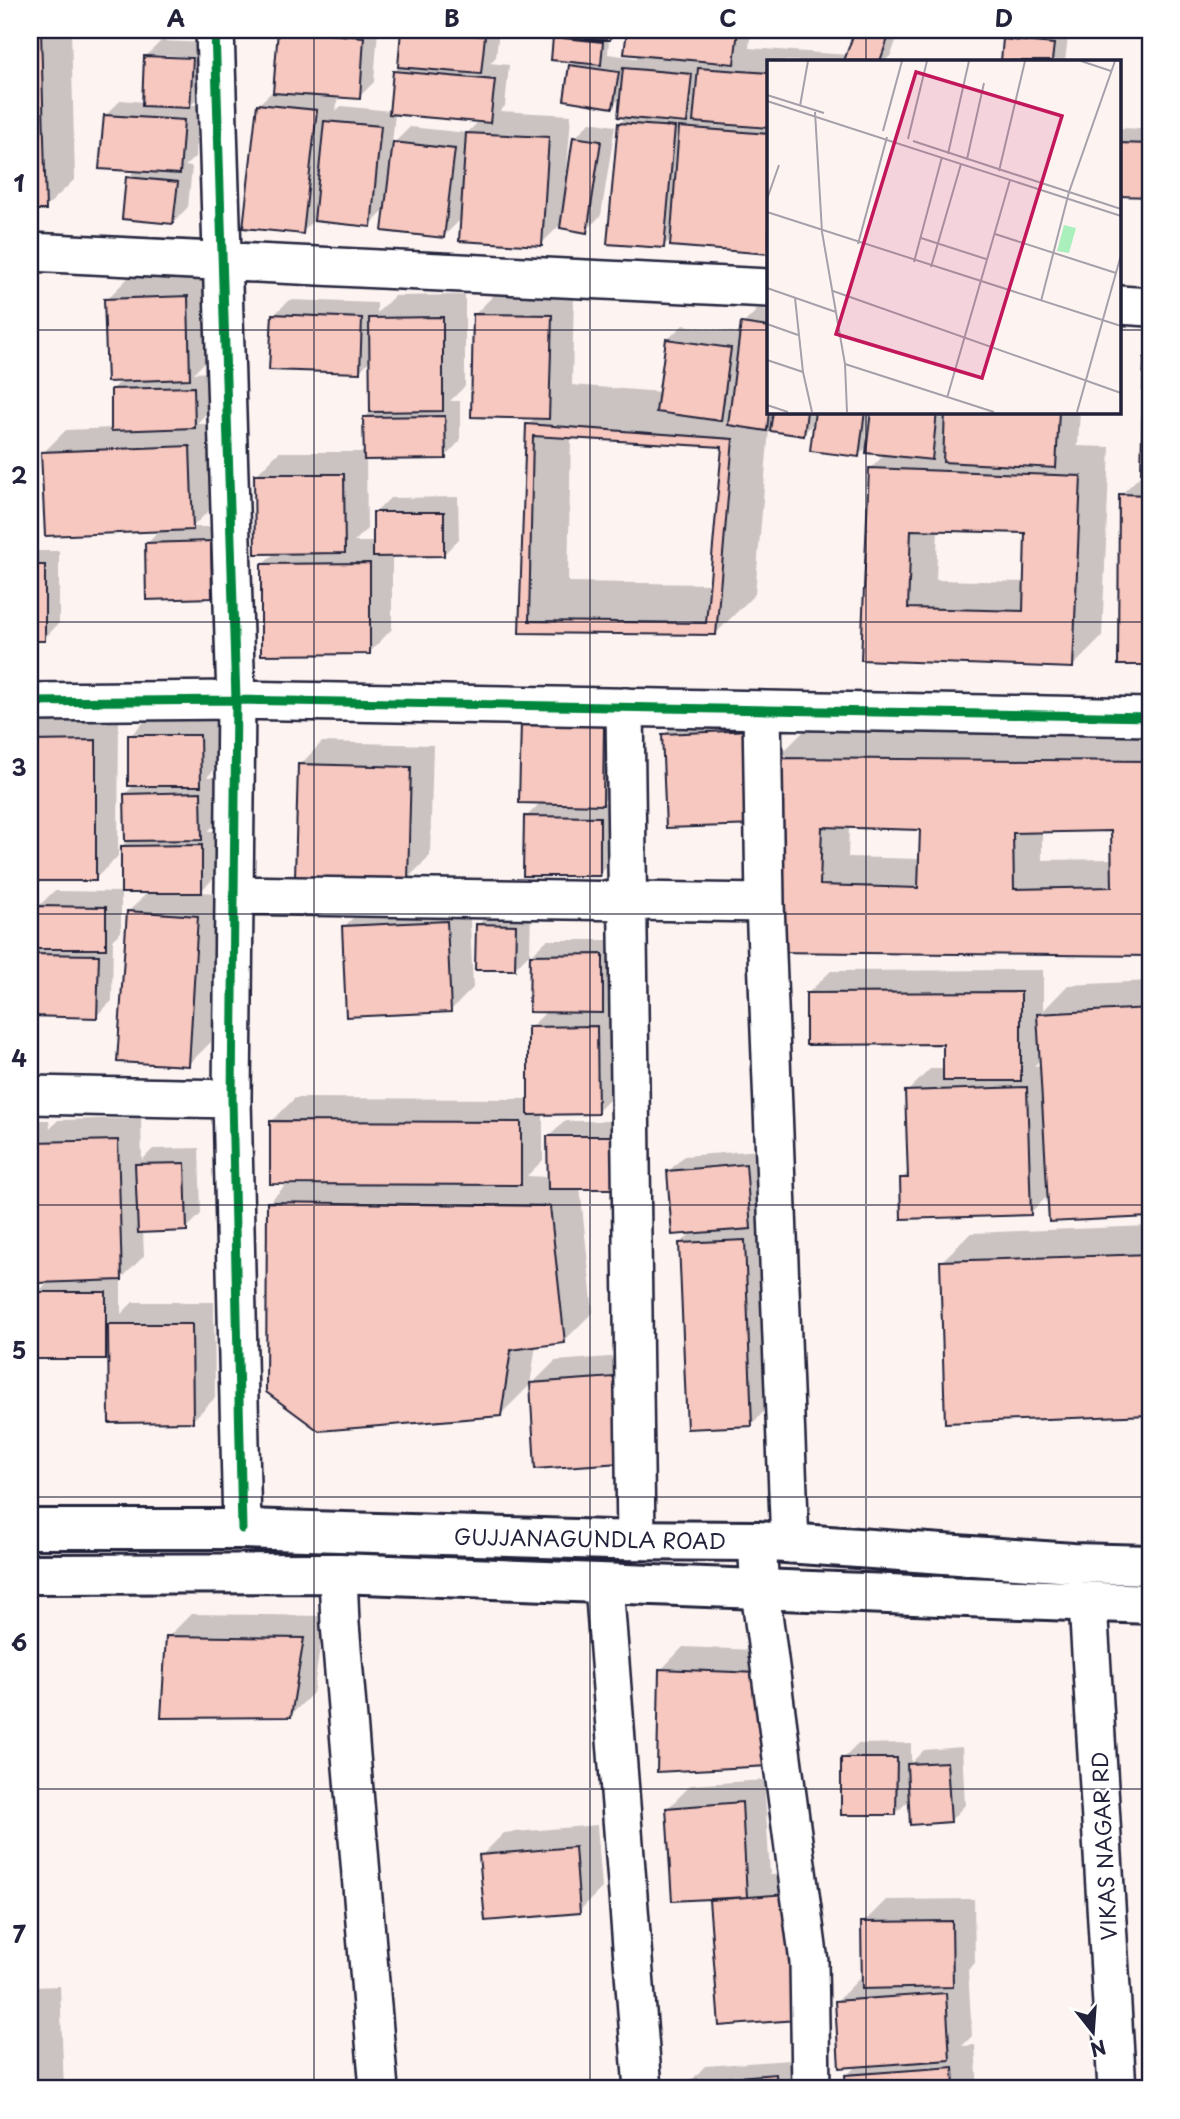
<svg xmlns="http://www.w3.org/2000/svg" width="1180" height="2119" viewBox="0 0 1180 2119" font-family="'Playpen Sans',sans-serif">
<rect width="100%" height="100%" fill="#fdf4f2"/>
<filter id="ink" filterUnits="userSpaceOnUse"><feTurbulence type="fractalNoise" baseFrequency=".0143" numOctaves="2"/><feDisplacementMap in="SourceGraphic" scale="14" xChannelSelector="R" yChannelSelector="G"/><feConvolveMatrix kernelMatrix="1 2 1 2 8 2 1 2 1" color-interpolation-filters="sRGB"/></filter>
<g filter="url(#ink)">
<!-- shadow -->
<path fill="#0003" fill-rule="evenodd" d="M 30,30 L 71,30 L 75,179 L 45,208 L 30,208 Z
M 281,30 L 378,30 L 374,82 L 359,97 L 338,96 L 336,111 L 341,106 L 391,111 L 395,71 L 399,67 L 403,30 L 499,30 L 496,57 L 490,63 L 509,65 L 505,106 L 500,111 L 571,115 L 567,170 L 570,170 L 575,138 L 590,122 L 615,126 L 601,215 L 586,231 L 562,223 L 541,244 L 462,218 L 444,236 L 387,208 L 370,225 L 315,219 L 302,232 L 258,105 L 276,88 ZM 395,112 L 480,120 L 467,133 L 410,127 L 392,145 Z
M 562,30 L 617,30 L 609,39 L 608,54 L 636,58 L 640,53 L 626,52 L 628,30 L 751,30 L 749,48 L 848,55 L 857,30 L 900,30 L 891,55 L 885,61 L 769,61 L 769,252 L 672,238 L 663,246 L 620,123 L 627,116 L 622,96 L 613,106 L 571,66 L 576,61 L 554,38 Z
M 1015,30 L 1069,30 L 1065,61 L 1003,61 L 1005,40 Z
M 161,41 L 207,43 L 205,91 L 191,105 L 199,105 L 195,157 L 185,166 L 192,167 L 188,207 L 173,223 L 128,178 L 136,169 L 105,116 L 121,100 L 144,102 L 146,56 ZM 158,55 L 201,57 L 201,60 L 158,58 Z
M 1119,128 L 1150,129 L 1150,195 L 1119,195 Z
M 210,274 L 212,355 L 194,373 L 209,372 L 209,411 L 196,424 L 212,424 L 215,505 L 192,527 L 226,527 L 227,581 L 212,596 L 147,544 L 161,529 L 43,453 L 66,430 L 113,428 L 112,390 L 122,380 L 106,300 L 129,277 Z
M 498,291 L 574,293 L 572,385 L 661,392 L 667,340 L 683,325 L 741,333 L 743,324 L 758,309 L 769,310 L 769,411 L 1080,411 L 1078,443 L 1076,446 L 1110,447 L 1102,637 L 1073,666 L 863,658 L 871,468 L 886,453 L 869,445 L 858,455 L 815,422 L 803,434 L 769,429 L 755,594 L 716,633 L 521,632 L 528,425 L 536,417 L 475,314 ZM 571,436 L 724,446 L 711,584 L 568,582 ZM 938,529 L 1027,531 L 1026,582 L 936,580 Z
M 465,295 L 465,386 L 450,401 L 460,401 L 460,441 L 445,457 L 366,458 L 367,529 L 354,542 L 375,542 L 375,513 L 390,498 L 458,497 L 459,539 L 444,554 L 392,555 L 392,629 L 370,652 L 262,565 L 276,552 L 256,475 L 279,452 L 365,452 L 365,418 L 371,411 L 371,359 L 360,371 L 274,315 L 289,300 L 377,303 L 377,313 L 394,296 Z
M 1150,355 L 1150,663 L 1119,663 L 1121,495 L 1143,473 L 1146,359 Z
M 30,551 L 59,551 L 59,623 L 44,639 L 30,639 Z
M 626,702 L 625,780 L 603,802 L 615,802 L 615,859 L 599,874 L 526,817 L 541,802 L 521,801 Z
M 775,708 L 777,758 L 806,729 L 1150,733 L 1150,954 L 774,950 L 776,804 L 664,735 L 686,712 ZM 849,826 L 921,829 L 920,859 L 848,857 ZM 1113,829 L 1113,859 L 1042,860 L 1042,830 Z
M 119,718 L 118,856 L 95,879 L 30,879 L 30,720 Z
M 146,720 L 215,720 L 215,769 L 207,777 L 216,777 L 217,823 L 208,831 L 217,831 L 216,876 L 200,892 L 220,893 L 211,1042 L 188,1065 L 128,912 L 149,891 L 122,846 L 129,839 L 125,794 L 135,785 L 130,736 Z
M 322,742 L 433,745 L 430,856 L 407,879 L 300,765 Z
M 54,891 L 121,892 L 121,932 L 113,939 L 112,1001 L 96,1016 L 30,1015 L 30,898 L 32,898 L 30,958 L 41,947 L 38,907 Z
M 469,899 L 473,988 L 450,1011 L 344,927 L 366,904 Z
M 493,909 L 531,910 L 530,953 L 514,969 L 478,925 Z
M 547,940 L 617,940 L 618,995 L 609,1004 L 619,1004 L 620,1089 L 597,1112 L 543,1113 L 543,1160 L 527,1176 L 549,1177 L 549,1137 L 564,1121 L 639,1121 L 580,1187 L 593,1312 L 564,1341 L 536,1345 L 530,1385 L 501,1414 L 269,1202 L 289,1182 L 272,1121 L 295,1098 L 530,1099 L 530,1028 L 547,1011 L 531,955 Z
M 1043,970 L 1043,1011 L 1068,985 L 1150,981 L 1150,1215 L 1050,1220 L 1049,1195 L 1030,1213 L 901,1179 L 910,1171 L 907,1092 L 930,1069 L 944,1069 L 945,1043 L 808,993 L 831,971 ZM 1042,1058 L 1042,1065 L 1034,1066 Z
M 141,1118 L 142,1160 L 153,1149 L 199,1148 L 201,1214 L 186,1229 L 143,1231 L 144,1256 L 121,1279 L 121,1314 L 133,1302 L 214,1302 L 215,1398 L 192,1421 L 110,1353 L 105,1357 L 37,1293 L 49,1281 L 39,1275 L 30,1283 L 30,1120 L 49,1120 L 50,1129 L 58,1120 Z
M 761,1150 L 774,1401 L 752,1424 L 681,1243 L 692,1232 L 669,1171 L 684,1156 Z
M 1150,1226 L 1150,1413 L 947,1421 L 941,1262 L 971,1233 Z
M 30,1286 L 31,1286 L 30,1395 Z
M 636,1355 L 642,1439 L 532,1384 L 555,1361 Z
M 191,1614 L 325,1616 L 313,1693 L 290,1716 L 168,1637 Z
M 683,1647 L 781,1651 L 659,1770 L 661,1670 Z
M 911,1743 L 911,1763 L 924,1750 L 962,1747 L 965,1805 L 950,1821 L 911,1798 L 896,1813 L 843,1759 L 858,1744 Z
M 764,1780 L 770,1875 L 809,1872 L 720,2024 L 711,1898 L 668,1808 L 691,1785 Z
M 597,1825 L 602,1888 L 579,1911 L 481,1856 L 504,1833 Z
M 974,1899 L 975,1963 L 968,1970 L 972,2036 L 962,2046 L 975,2045 L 978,2089 L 847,2089 L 846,2076 L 857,2065 L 837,2001 L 859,1979 L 864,1978 L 863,1923 L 886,1900 Z
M 60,1986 L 64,2089 L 30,2089 L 30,1987 Z
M 791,2060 L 793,2089 L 691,2089 L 690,2082 L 705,2066 Z"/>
<!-- building -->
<path fill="#f7c8bf" stroke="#22223b" stroke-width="2" fill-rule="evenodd" d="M 30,30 L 41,30 L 46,210 L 30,210 Z
M 278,30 L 364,37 L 360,99 L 273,93 Z
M 401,30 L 485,36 L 481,74 L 398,67 Z
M 576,30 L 611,30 L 610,40 L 575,38 Z
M 627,30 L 738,30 L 734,64 L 624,54 Z
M 855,30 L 891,30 L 880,61 L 844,61 Z
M 553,37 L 603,42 L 601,65 L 551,60 Z
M 1003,39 L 1054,44 L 1052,61 L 1001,61 Z
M 144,56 L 193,58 L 190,108 L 142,106 Z
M 569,65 L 619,72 L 613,108 L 564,100 Z
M 623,68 L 692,74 L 687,123 L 618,117 Z
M 698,68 L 769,73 L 769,128 L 693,122 Z
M 393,71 L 495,80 L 490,123 L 389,114 Z
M 257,104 L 317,110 L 303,234 L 243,228 Z
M 104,115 L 184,120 L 180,174 L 99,169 Z
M 324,121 L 381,126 L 371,227 L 314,221 Z
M 618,123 L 675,127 L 664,248 L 607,244 Z
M 679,127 L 769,134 L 769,254 L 670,246 Z
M 466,133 L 549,137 L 542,246 L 459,241 Z
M 573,137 L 601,141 L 587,233 L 560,228 Z
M 393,142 L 455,149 L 444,238 L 382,231 Z
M 1119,143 L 1150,144 L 1150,197 L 1119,196 Z
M 126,177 L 178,182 L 173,224 L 122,219 Z
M 188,296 L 190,379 L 107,382 L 104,299 Z
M 272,314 L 362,318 L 360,373 L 269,370 Z
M 473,314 L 552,315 L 549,419 L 471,417 Z
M 443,317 L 443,411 L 370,412 L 369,318 Z
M 741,323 L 769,327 L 769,411 L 767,431 L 728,425 Z
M 666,339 L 731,348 L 721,421 L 656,412 Z
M 1144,358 L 1150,358 L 1150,474 L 1141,473 Z
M 194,387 L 195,428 L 111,431 L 111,389 Z
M 773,411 L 807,411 L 804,436 L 770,431 Z
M 815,411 L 865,411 L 859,457 L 810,451 Z
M 871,411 L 937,411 L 932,460 L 866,453 Z
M 945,411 L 1059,411 L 1056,468 L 943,462 Z
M 445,416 L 446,459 L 364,460 L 363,417 Z
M 526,424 L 733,439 L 716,635 L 519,633 ZM 533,436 L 722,447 L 706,623 L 529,621 Z
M 190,446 L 193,530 L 45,536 L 41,452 Z
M 869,468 L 1081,476 L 1073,668 L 861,660 ZM 911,530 L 1025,533 L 1023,611 L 908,608 Z
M 254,474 L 344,474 L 345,553 L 255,554 Z
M 1119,494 L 1150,495 L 1150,665 L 1118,665 Z
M 373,512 L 444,512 L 444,556 L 373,557 Z
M 211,541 L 212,598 L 146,600 L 145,543 Z
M 370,563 L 370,654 L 261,655 L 261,564 Z
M 30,565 L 45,565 L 45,641 L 30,641 Z
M 521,722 L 604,724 L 603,805 L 519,803 Z
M 753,730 L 757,825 L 666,828 L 662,734 Z
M 128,735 L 200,735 L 201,786 L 128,786 Z
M 96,740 L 96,881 L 30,881 L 30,741 Z
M 775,758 L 1150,761 L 1150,956 L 772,952 ZM 822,827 L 920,830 L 918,888 L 820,885 ZM 1111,831 L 1112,887 L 1014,889 L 1013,833 Z
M 298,764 L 411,767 L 408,880 L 295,878 Z
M 201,792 L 202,840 L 125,841 L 124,794 Z
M 524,816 L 600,817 L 600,876 L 523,876 Z
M 202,845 L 202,893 L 121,893 L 121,846 Z
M 37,906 L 106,907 L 106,949 L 36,949 Z
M 127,911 L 198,916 L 189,1066 L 117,1062 Z
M 447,921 L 451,1012 L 346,1017 L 342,926 Z
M 476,924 L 516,925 L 515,970 L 475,970 Z
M 31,954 L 99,955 L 97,1018 L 30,1016 Z
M 603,954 L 603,1013 L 529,1012 L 530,955 Z
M 1021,992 L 1021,1081 L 943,1081 L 943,1044 L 806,1045 L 806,993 Z
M 1150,1008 L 1150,1217 L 1049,1222 L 1037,1014 Z
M 597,1026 L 598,1114 L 528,1115 L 528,1027 Z
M 1027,1087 L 1031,1215 L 901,1219 L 900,1178 L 908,1178 L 905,1091 Z
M 270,1121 L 521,1122 L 521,1185 L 270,1184 Z
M 547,1136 L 625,1136 L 624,1189 L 548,1189 Z
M 118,1140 L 122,1280 L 37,1283 L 34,1142 Z
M 185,1163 L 187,1231 L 138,1233 L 135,1164 Z
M 746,1164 L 751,1229 L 672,1235 L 667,1171 Z
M 267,1202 L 550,1206 L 565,1343 L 511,1350 L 501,1416 L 319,1431 L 266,1392 Z
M 745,1240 L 752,1426 L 687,1429 L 679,1243 Z
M 1150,1254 L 1150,1415 L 945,1423 L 940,1261 Z
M 35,1292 L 106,1292 L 106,1359 L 35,1359 Z
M 108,1324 L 192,1324 L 193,1422 L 109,1423 Z
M 614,1377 L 620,1463 L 535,1469 L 530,1383 Z
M 166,1636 L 304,1638 L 291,1717 L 161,1718 Z
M 659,1669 L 759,1673 L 769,1766 L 657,1772 Z
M 841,1758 L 897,1758 L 896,1815 L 841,1815 Z
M 947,1762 L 951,1822 L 910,1825 L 907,1764 Z
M 742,1802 L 747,1897 L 672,1901 L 666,1808 Z
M 575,1847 L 580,1913 L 485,1921 L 479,1855 Z
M 787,1894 L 796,2020 L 719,2026 L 709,1900 Z
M 952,1921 L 953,1987 L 862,1989 L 861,1922 Z
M 946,1993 L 950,2060 L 839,2068 L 835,2001 Z
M 30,2015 L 32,2015 L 35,2089 L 30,2089 Z
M 953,2067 L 954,2089 L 846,2089 L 845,2075 Z
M 776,2074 L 777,2089 L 689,2089 L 688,2081 Z"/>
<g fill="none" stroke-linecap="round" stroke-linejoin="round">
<defs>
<path id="minor" d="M 215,30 L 236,700 L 232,1099 L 242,1529
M 30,252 L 769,288
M 1119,305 L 1150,307
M 30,702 L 236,700 L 1150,717
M 625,707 L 636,1540
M 762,710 L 765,903 L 790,1544
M 234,895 L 765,903
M 30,1095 L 232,1099
M 757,1541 L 760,1591 L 809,1962 L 811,2089
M 338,1573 L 340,1624 L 379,2089
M 604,1585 L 643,2089
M 1088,1603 L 1117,2089"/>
<path id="primary" d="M 30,1529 L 242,1529 L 609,1540 L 757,1541 L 1073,1563 L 1150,1565
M 30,1574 L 338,1573 L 1150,1604"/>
</defs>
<!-- minor casing -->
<use href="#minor" stroke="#22223b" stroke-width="42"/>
<!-- primary casing -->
<use href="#primary" stroke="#22223b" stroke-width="44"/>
<!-- minor -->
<use href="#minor" stroke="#fff" stroke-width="37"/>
<!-- primary -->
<use href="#primary" stroke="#fff" stroke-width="38"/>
<defs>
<path id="cycleway" d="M 215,30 L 236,700 L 232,1099 L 242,1529
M 30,702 L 236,700 L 1150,717"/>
</defs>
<!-- cycleway casing -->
<use href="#cycleway" stroke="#fff" stroke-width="13"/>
<!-- cycleway -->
<use href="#cycleway" stroke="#00873e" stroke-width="9"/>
</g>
</g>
<!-- grid -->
<path fill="none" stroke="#22223b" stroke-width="2" stroke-opacity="0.55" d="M 314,30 L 314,2089M 590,30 L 590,2089M 866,30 L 866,61M 30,330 L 769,330M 1119,330 L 1150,330M 866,411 L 866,2089M 30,622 L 1150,622M 30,914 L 1150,914M 30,1205 L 1150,1205M 30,1497 L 1150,1497M 30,1789 L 1150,1789"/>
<g text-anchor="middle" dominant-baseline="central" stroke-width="5" stroke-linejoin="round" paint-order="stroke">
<!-- street labels -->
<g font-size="21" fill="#22223b" stroke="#fff">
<text transform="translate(590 1538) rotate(1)">GUJJANAGUNDLA ROAD</text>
<text transform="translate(1103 1846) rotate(-93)">VIKAS NAGAR RD</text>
</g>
</g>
<!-- overview -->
<g transform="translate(767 60)">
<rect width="354" height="354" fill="#fdf4f2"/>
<path d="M 297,165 L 309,168 L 302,193 L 290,191 Z" fill="#aaf0bc"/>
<path fill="none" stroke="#a5a0a9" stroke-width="2" d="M 314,1 L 344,11M 0,35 L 57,53M 0,41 L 354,156M 33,46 L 41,1M 48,52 L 55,172 L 78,304 L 80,352M 116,71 L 135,1M 141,79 L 160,1M 146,81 L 354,149M 181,94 L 202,1M 200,99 L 217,23M 232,111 L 258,1M 0,139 L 12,105M 0,152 L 354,266M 228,174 L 349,213M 154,178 L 219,199M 91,184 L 120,77M 147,202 L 175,97M 164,207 L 194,104M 0,228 L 69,252M 66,231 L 354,333M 28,238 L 36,312 L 45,352M 274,241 L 302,132 L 348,1M 0,264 L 31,275M 0,300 L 36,312M 78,304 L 227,352M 180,338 L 243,120M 0,345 L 21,352M 310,352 L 354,195"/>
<path fill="#c2185b" fill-opacity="0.15" stroke="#c2185b" stroke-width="3.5" d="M 149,12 L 295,56 L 215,318 L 69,274 Z"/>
<rect width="354" height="354" fill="none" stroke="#22223b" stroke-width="3.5"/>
</g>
<!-- margin -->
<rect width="1180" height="2119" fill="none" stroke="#fff" stroke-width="77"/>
<!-- north arrow -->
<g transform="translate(1093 2032) rotate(163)" stroke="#ffffff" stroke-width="5" paint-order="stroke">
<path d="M0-5L12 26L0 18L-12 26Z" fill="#22223b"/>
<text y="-10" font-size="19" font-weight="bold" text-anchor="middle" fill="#22223b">N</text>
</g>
<rect x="38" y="38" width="1104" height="2042" fill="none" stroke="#22223b" stroke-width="2.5"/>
<g font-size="23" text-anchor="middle" font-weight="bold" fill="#22223b">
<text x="176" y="27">A</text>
<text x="452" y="27">B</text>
<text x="728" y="27">C</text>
<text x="1004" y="27">D</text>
<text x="19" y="192">1</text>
<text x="19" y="484">2</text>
<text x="19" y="776">3</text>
<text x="19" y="1067">4</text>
<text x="19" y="1359">5</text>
<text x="19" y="1651">6</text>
<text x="19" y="1943">7</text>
</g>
</svg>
